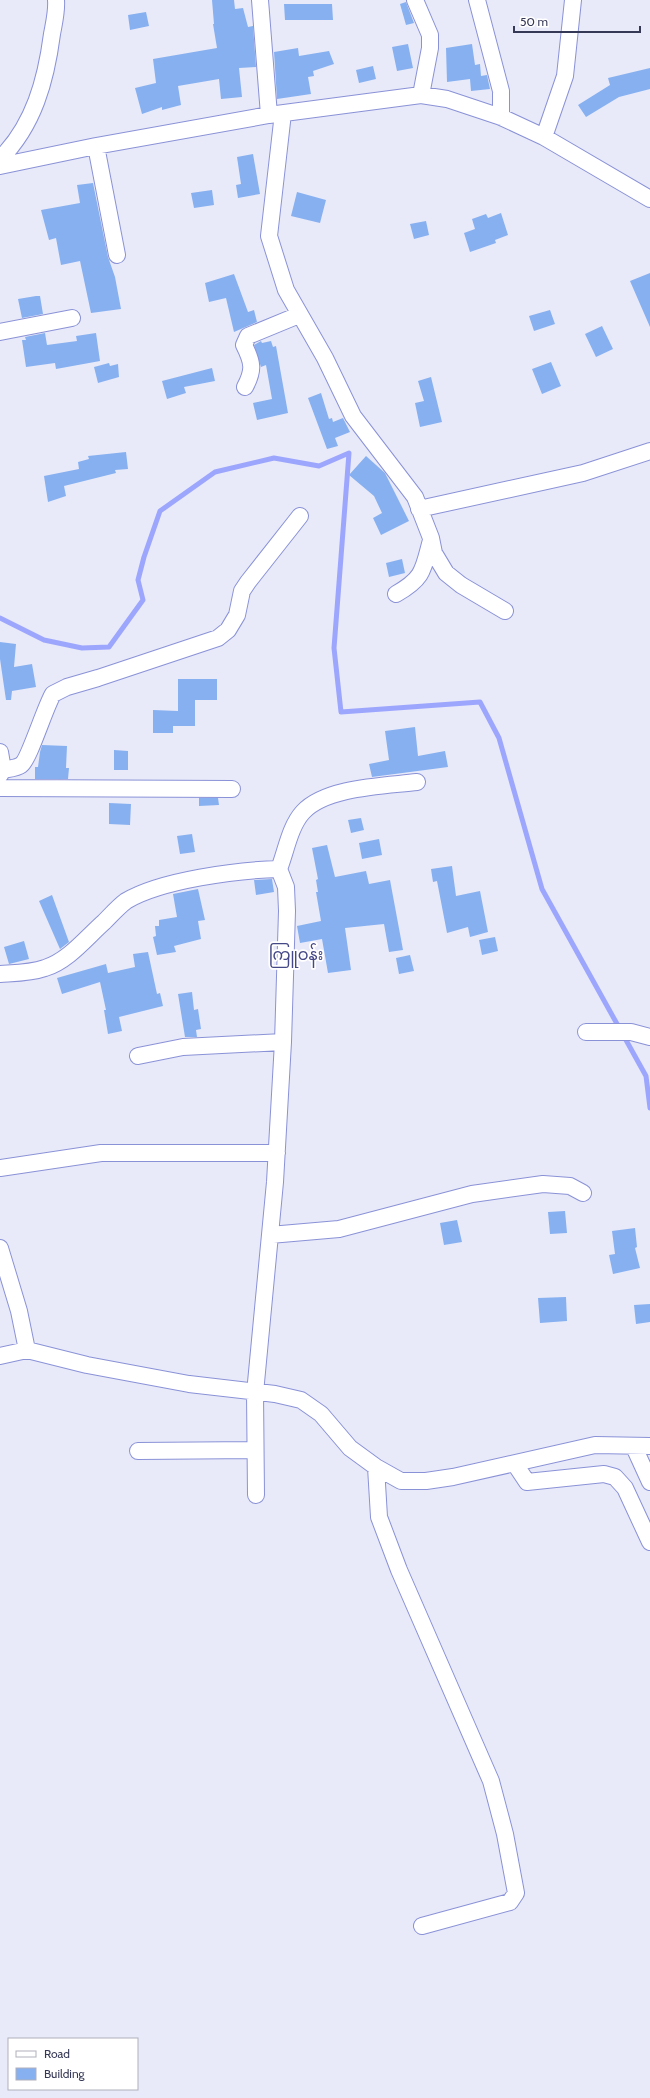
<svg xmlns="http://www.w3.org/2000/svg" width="650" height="2098" viewBox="0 0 650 2098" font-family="Cabin,'Noto Sans Myanmar',sans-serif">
<rect width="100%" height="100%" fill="#e8eaf9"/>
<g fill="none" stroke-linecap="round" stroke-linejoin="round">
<!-- stream -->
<path stroke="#9da6fd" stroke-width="5" d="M 0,618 L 44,640 L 82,648 L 109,647 L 143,600 L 138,580 L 144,557 L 160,511 L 215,472 L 274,458 L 319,466 L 349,453 L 334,648 L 341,712 L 480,702 L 499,738 L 542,889 L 646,1076 L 650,1108"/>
</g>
<!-- building -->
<path fill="#87b0f0" d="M 212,0 L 234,0 L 235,9 L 243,8 L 248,27 L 253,26 L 256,67 L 239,68 L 242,97 L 221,99 L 219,79 L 178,86 L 181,105 L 162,110 L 162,107 L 142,114 L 135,88 L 156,83 L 153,59 L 217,48 L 213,24 L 214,24 Z
M 406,2 L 414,23 L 406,25 L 400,4 Z
M 284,4 L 332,4 L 333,20 L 285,20 Z
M 146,12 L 149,26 L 130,30 L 128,15 Z
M 408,44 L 413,68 L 397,71 L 392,47 Z
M 472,44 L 475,65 L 480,64 L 481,76 L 487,75 L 490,89 L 471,91 L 470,79 L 447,82 L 446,48 Z
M 298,48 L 299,56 L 329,51 L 334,64 L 313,71 L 314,76 L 308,77 L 311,94 L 277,99 L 274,52 Z
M 373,66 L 376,79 L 359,83 L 356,70 Z
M 650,68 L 650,89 L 619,97 L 586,117 L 578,105 L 610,85 L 608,78 Z
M 253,154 L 260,194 L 238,198 L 236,185 L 241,184 L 237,157 Z
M 93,183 L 108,257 L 115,277 L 121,309 L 91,313 L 80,261 L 61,265 L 56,238 L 49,240 L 41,210 L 80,203 L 77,185 Z
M 212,190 L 214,205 L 194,208 L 191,193 Z
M 297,192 L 326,200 L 320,223 L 291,216 Z
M 501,213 L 508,235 L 495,240 L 496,243 L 470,252 L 464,233 L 475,229 L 472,219 L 486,214 L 488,218 Z
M 426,221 L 429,235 L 414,239 L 410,224 Z
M 650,273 L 650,327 L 630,281 Z
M 234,274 L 248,312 L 254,310 L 257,322 L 234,332 L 226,298 L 209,302 L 205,283 Z
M 36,296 L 40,296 L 43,314 L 22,318 L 18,299 Z
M 550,310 L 555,324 L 534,331 L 529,316 Z
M 602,326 L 613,349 L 596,357 L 585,334 Z
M 45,333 L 47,345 L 77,341 L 76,336 L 96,333 L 100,361 L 56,369 L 55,363 L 26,367 L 22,340 L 26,340 L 25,337 Z
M 261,341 L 262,343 L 271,341 L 273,347 L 276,346 L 288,413 L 257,420 L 253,403 L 272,399 L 266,365 L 261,367 L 254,345 Z
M 551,362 L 561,386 L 542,394 L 532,369 Z
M 109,363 L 110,366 L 118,364 L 119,377 L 98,383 L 94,367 Z
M 212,368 L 215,381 L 184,387 L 186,393 L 167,399 L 162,381 Z
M 431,377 L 442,422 L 420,427 L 415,403 L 424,401 L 418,381 Z
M 321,393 L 329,419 L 332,418 L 333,422 L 343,418 L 350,432 L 335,438 L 338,446 L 327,449 L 308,398 Z
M 126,452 L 128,469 L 115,470 L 116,473 L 64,486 L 66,496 L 48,502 L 44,476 L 79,469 L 78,462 L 89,459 L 88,456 Z
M 366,456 L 385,473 L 409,521 L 381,535 L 373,518 L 382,513 L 374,496 L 349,475 Z
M 402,559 L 405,573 L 389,577 L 386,563 Z
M 0,642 L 16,644 L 14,667 L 32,664 L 36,687 L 12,691 L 11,700 L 6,700 L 0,659 Z
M 178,679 L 217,679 L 217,700 L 195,700 L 195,726 L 173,726 L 173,733 L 153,733 L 153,710 L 178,711 Z
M 415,727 L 418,756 L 445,751 L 448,767 L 372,777 L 369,764 L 389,760 L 385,731 Z
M 42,745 L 67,746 L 66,768 L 69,768 L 68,779 L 35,779 L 35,767 L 38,767 L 40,752 Z
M 114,750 L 128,751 L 128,770 L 114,770 Z
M 199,798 L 218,798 L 219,805 L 199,806 Z
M 109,803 L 131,804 L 130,825 L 109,824 Z
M 361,818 L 364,830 L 351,833 L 348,820 Z
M 192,834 L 195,852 L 180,854 L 177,836 Z
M 379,839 L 382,855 L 362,859 L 359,843 Z
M 327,845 L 335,877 L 366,871 L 369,884 L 390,880 L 403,950 L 389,952 L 384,924 L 345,928 L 351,970 L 328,973 L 322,939 L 300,943 L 297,926 L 321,921 L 316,892 L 318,892 L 316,880 L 318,879 L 312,848 Z
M 452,866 L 456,896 L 480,891 L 488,932 L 470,937 L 468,927 L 447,933 L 437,881 L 433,882 L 431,869 Z
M 272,879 L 274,892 L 256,895 L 254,880 Z
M 198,889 L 205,920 L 198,921 L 201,939 L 174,946 L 176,952 L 157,955 L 153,937 L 156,936 L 155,926 L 159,926 L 159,920 L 177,917 L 173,894 Z
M 52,895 L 69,942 L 60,949 L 39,901 Z
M 495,937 L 498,951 L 482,955 L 479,940 Z
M 24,941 L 29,959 L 9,964 L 4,947 Z
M 148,952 L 157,994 L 160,993 L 163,1006 L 119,1017 L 122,1031 L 108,1034 L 104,1010 L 106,1010 L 100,982 L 62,994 L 57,978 L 106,964 L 108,973 L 135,967 L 133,954 Z
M 410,955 L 414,971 L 399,974 L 396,958 Z
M 192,992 L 194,1010 L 198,1009 L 201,1029 L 196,1030 L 197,1037 L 185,1037 L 178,994 Z
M 565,1211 L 567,1233 L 550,1234 L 548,1212 Z
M 457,1220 L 462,1242 L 444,1245 L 440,1223 Z
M 635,1228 L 637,1247 L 635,1248 L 640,1268 L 613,1274 L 609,1255 L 615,1254 L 612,1231 Z
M 566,1297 L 567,1321 L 540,1323 L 538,1298 Z
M 650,1304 L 650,1322 L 636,1324 L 634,1305 Z"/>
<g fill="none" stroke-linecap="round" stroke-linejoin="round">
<defs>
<path id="minor" d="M 260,0 L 269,115
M 415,0 L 430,35 L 430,48 L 421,95
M 477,0 L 501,91 L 501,117
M 283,113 L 269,236 L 286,290 L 325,358 L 353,416 L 415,497 L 431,538 L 434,553 L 446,573 L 461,585 L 505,611
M 544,137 L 565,76 L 573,0
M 96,146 L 117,255
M 0,159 C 34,125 46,80 52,34 C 54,23 57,11 56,0
M 0,166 L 96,146 L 269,115 L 421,95 L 447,99 L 501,117 L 544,137 L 650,199
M 0,332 L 72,318
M 245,387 C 254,370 253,363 244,345 L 248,336 L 299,315
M 419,509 L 583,473 L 650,451
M 396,594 C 424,578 423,570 431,540
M 0,752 L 3,770 L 0,775
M 3,770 C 8,769 17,768 21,765 C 29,760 45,707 53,694 L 67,687 L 98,678 L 218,638 L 228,630 L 237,615 L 242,591 L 248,582 L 300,516
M 0,788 L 232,789
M 279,869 C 286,851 290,826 303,812 C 326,787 384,786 417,782
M 0,974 C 15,973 31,973 45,968 C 68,961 86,938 104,922 C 111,915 118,907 126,901 C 161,880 238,870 279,869 L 286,887 L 287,911 L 283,1042 L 275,1182 L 255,1393 L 256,1495
M 586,1032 L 631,1032 L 650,1037
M 138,1056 L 183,1047 L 283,1042
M 0,1168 L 101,1153 L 277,1153
M 270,1235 L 339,1229 L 472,1194 L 543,1184 L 570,1186 L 583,1193
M 0,1248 L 19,1311 L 27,1350 L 87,1365 L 189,1384 L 275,1394 L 301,1400 L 321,1414 L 350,1448 L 376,1467 L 401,1481 L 426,1481 L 453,1477 L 595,1445 L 650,1446
M 0,1356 L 27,1350
M 634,1447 L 650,1482
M 138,1451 L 255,1450
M 515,1464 L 527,1482 L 604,1474 L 615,1477 L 625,1488 L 650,1542
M 376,1467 L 379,1517 L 399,1570 L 491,1781 L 505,1834 L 516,1893 L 510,1902 L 422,1926"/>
</defs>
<!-- minor casing -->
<use href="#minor" stroke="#8a92d7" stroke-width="18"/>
<!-- minor -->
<use href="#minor" stroke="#fff" stroke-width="16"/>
</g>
<g text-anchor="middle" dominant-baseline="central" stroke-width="3.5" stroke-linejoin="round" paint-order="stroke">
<!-- quarter labels -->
<g font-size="16" fill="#454887" stroke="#fff">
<text x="296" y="954">ကြူဝန်း</text>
</g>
</g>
<!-- legend -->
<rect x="8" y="2038" width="130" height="52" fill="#ffffff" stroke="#afb0bb"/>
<rect x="16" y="2051" width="20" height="6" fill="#ffffff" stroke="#afb0bb"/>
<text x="44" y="2058" font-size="12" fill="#363956">Road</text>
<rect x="16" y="2068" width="20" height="12" fill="#87b0f0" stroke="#afb0bb"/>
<text x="44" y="2078" font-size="12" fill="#363956">Building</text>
<!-- scale -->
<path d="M514 26v6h126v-6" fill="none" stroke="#363956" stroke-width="2"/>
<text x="520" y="26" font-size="12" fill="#363956" stroke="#ffffff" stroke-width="3" paint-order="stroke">50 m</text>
</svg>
